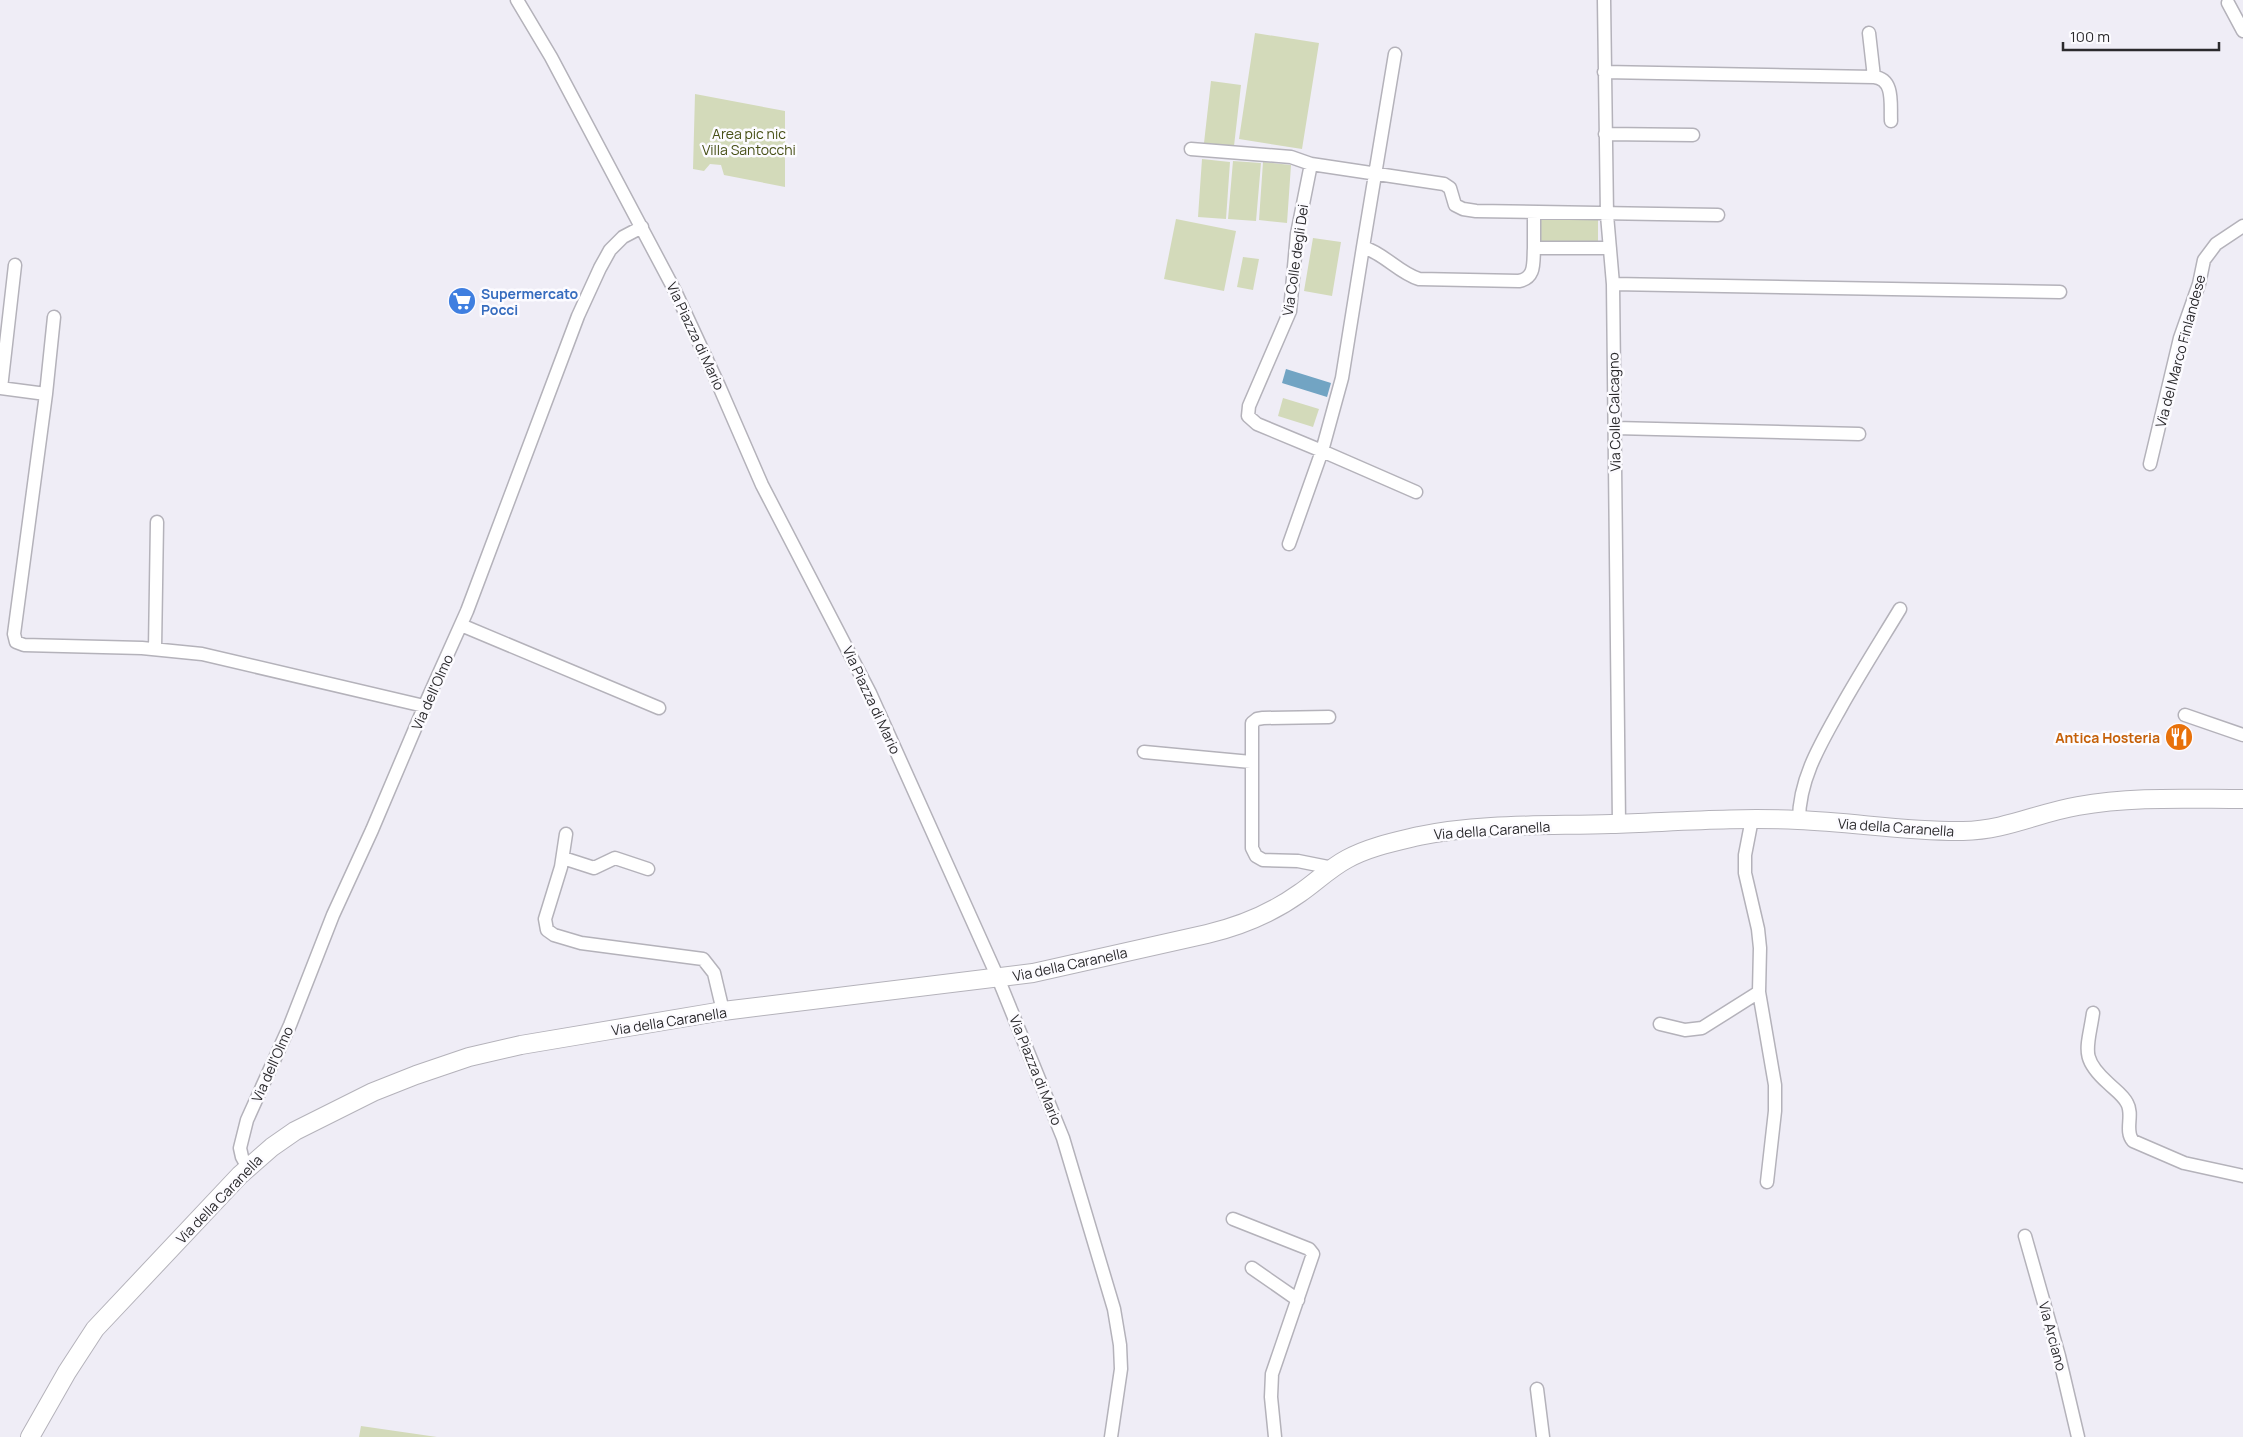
<svg xmlns="http://www.w3.org/2000/svg" width="2243" height="1437" viewBox="0 0 2243 1437" font-family="Manrope,sans-serif">
<rect width="100%" height="100%" fill="#efedf6"/>
<!-- green -->
<path fill="#d3daba" d="M 1255,33 L 1319,43 L 1302,149 L 1239,139 Z
M 1211,81 L 1241,85 L 1234,146 L 1204,143 Z
M 695,94 L 785,111 L 785,187 L 724,175 L 721,165 L 710,164 L 704,171 L 693,169 Z
M 1202,159 L 1230,162 L 1226,219 L 1198,217 Z
M 1233,161 L 1261,163 L 1256,221 L 1228,219 Z
M 1263,162 L 1291,165 L 1287,223 L 1259,220 Z
M 1536,217 L 1598,218 L 1598,245 L 1536,244 Z
M 1176,219 L 1236,231 L 1224,291 L 1164,279 Z
M 1313,238 L 1341,242 L 1332,296 L 1304,291 Z
M 1243,257 L 1259,259 L 1253,290 L 1237,287 Z
M 1283,398 L 1319,409 L 1313,427 L 1278,416 Z
M 361,1426 L 437,1437 L 359,1437 Z"/>
<!-- water -->
<path fill="#72a4c3" d="M 1286,369 L 1331,383 L 1327,397 L 1282,383 Z"/>
<g fill="none" stroke-linecap="round" stroke-linejoin="round">
<defs>
<path id="street" d="M 517,0 L 551,57 L 675,291 L 719,386 L 762,485 L 870,693 L 998,978 L 1063,1138 L 1114,1309 L 1120,1345 L 1121,1369 L 1111,1437
M 1604,0 L 1607,215 L 1613,284 L 1619,824
M 2228,3 L 2243,31
M 1869,33 L 1874,77 C 1895,79 1890,105 1891,121
M 1604,72 L 1874,77
M 1605,134 L 1693,135
M 1191,149 L 1291,157 L 1311,164
M 1363,247 L 1395,54
M 1534,248 L 1534,214
M 1610,248 L 1534,248 C 1533,262 1536,278 1519,281 L 1419,279 C 1399,273 1385,254 1363,247 L 1342,378 L 1322,451 L 1257,424 L 1248,416 L 1249,406 L 1290,311 L 1297,234 L 1311,164 L 1444,184 L 1450,188 L 1455,205 L 1463,209 L 1476,211 L 1718,215
M 1613,284 L 2060,292
M 0,388 L 46,394 L 14,634 L 16,642 L 24,645 L 142,648 L 202,654 L 424,706
M 1,388 L 15,265
M 46,394 L 54,317
M 1615,428 L 1859,434
M 2150,464 L 2180,338 L 2199,284 L 2204,260 L 2216,244 L 2243,226
M 1289,544 L 1322,451 L 1416,492
M 461,625 L 659,708
M 155,649 L 157,522
M 2185,715 L 2243,735
M 1329,717 L 1263,718 L 1257,719 L 1252,723 L 1252,848 L 1256,856 L 1263,860 L 1298,861 L 1333,868
M 1144,752 L 1251,762
M 1752,819 L 1745,855 L 1745,873 L 1758,929 L 1760,948 L 1759,992 L 1775,1085 L 1775,1111 L 1767,1182
M 1799,820 C 1799,779 1821,743 1840,709 C 1859,675 1880,642 1900,609
M 566,834 L 561,867 L 545,919 L 547,930 L 554,935 L 581,943 L 703,959 L 714,973 L 723,1011
M 563,858 L 594,868 L 615,858 L 648,869
M 2093,1013 C 2088,1048 2079,1057 2108,1083 C 2114,1089 2123,1095 2127,1103 C 2134,1115 2124,1131 2133,1141 L 2184,1163 L 2243,1176
M 1660,1024 L 1685,1030 L 1702,1028 L 1759,992
M 248,1168 L 242,1157 L 240,1148 L 247,1120 L 290,1025 L 333,915 L 372,830 L 428,698 L 467,611 L 578,316 L 600,268 L 610,250 L 623,237 L 642,227
M 1233,1219 L 1309,1249 L 1313,1254 L 1272,1374 L 1271,1397 L 1275,1437
M 2025,1236 L 2059,1356 L 2078,1437
M 1252,1268 L 1298,1300
M 1537,1389 L 1543,1437"/>
<path id="secondary" d="M 30,1437 L 67,1372 L 95,1329 L 240,1175 L 272,1147 L 295,1131 L 373,1092 L 416,1075 L 469,1057 L 521,1045 L 723,1011 L 1033,973 L 1207,934 C 1241,926 1272,913 1300,893 C 1316,882 1330,868 1347,859 C 1369,847 1394,842 1419,836 C 1481,823 1547,826 1611,824 C 1673,822 1735,817 1798,820 C 1853,822 1908,832 1963,831 C 2007,830 2037,813 2078,806 C 2132,796 2188,799 2243,799"/>
</defs>
<!-- street casing -->
<use href="#street" stroke="#b4b2ba" stroke-width="15"/>
<!-- secondary casing -->
<use href="#secondary" stroke="#b4b2ba" stroke-width="20"/>
<!-- street -->
<use href="#street" stroke="#fff" stroke-width="12"/>
<!-- secondary -->
<use href="#secondary" stroke="#fff" stroke-width="18"/>
</g>
<!-- icons -->
<defs>
<symbol id="supermarket-disc" viewBox="-11 -11 22 22"><circle r="9.5" fill="#3f7fe0" stroke="#fcfbff"/><path d="M-6-5.5h2.5l.6 2H6L4.5 2H-2.5L-4.4-4H-6ZM-1.5 3.2a1.3 1.3 0 1 0 .1 0ZM3 3.2a1.3 1.3 0 1 0 .1 0Z" fill="#fff"/></symbol>
<symbol id="restaurant-disc" viewBox="-11 -11 22 22"><circle r="9.5" fill="#e8710a" stroke="#fcfbff"/><path d="M-5-6h1v4h1v-4h1v4h1v-4h1v5L-1.5 .5V6h-2V.5L-5-1ZM5-6V6H3V1.5H1.5Q1.5-4 5-6Z" fill="#fff"/></symbol>
</defs>
<g fill-rule="evenodd">
<use href="#supermarket-disc" x="446" y="285" width="32" height="32"/>
<use href="#restaurant-disc" x="2163" y="721" width="32" height="32"/>
</g>
<g text-anchor="middle" dominant-baseline="central" stroke-width="5" stroke-linejoin="round" paint-order="stroke">
<!-- park labels -->
<g font-size="14" fill="#464f15" stroke="#fcfbff">
<text x="749" y="133">Area pic nic<tspan x="749" dy="16">Villa Santocchi</tspan></text>
</g>
<!-- street labels -->
<g font-size="14" fill="#2b2a2d" stroke="#fcfbff">
<text transform="translate(1295 260) rotate(-82)">Via Colle degli Dei</text>
<text transform="translate(696 336) rotate(65)">Via Piazza di Mario</text>
<text transform="translate(2180 351) rotate(-75)">Via del Marco Finlandese</text>
<text transform="translate(1614 412) rotate(-91)">Via Colle Calcagno</text>
<text transform="translate(432 692) rotate(-66)">Via dell'Olmo</text>
<text transform="translate(872 700) rotate(65)">Via Piazza di Mario</text>
<text transform="translate(1896 827) rotate(4)">Via della Caranella</text>
<text transform="translate(1492 830) rotate(-4)">Via della Caranella</text>
<text transform="translate(1070 964) rotate(-12)">Via della Caranella</text>
<text transform="translate(669 1021) rotate(-9)">Via della Caranella</text>
<text transform="translate(272 1064) rotate(-66)">Via dell'Olmo</text>
<text transform="translate(1036 1070) rotate(68)">Via Piazza di Mario</text>
<text transform="translate(219 1199) rotate(-46)">Via della Caranella</text>
<text transform="translate(2053 1336) rotate(75)">Via Arciano</text>
</g>
<!-- shop labels -->
<g font-size="14" font-weight="bold" fill="#366cbe" stroke="#fcfbff" text-anchor="start">
<text x="481" y="293">Supermercato<tspan x="481" dy="16">Pocci</tspan></text>
</g>
<!-- food labels -->
<g font-size="14" font-weight="bold" fill="#c56008" stroke="#fcfbff" text-anchor="end">
<text x="2160" y="737">Antica Hosteria</text>
</g>
</g>
<!-- scale -->
<path d="M2063 42v8h156v-8" fill="none" stroke="#2b2a2d" stroke-width="2.5"/>
<text x="2070" y="42" font-size="15" fill="#2b2a2d" stroke="#fcfbff" stroke-width="4" paint-order="stroke">100 m</text>
</svg>
